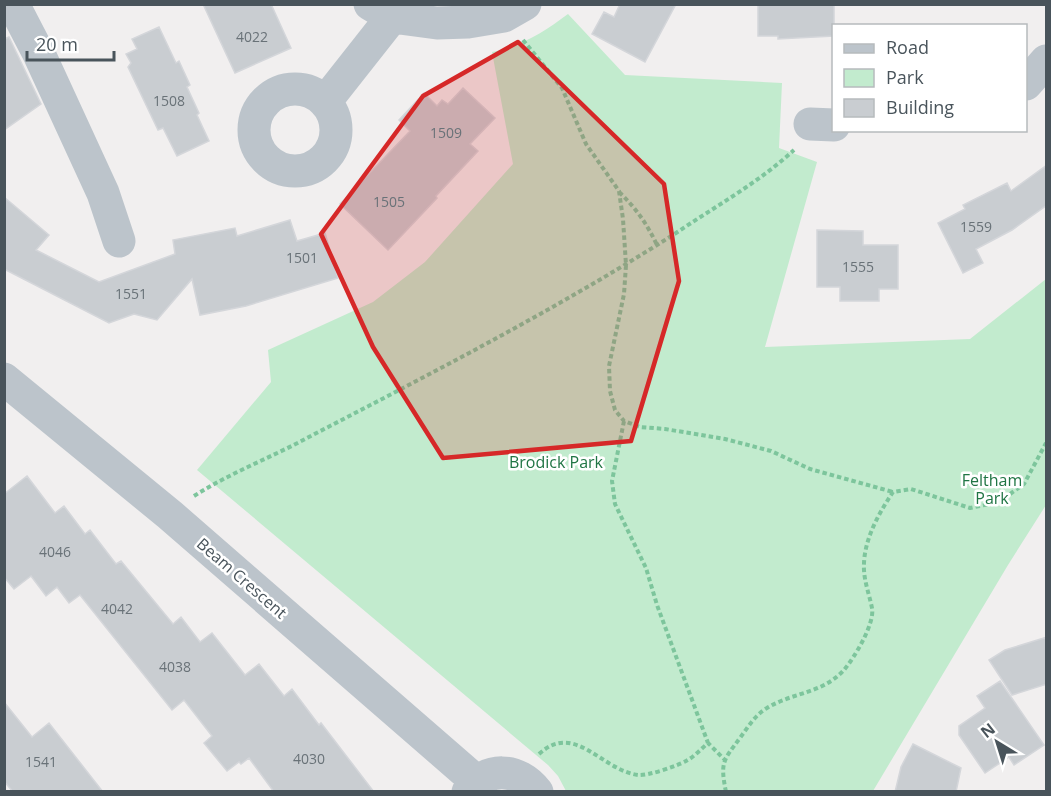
<svg xmlns="http://www.w3.org/2000/svg" width="1051" height="796" viewBox="0 0 1051 796" font-family="'Open Sans',sans-serif">
<rect width="100%" height="100%" fill="#f1efef"/>
<!-- green -->
<path fill="#c2ebce" d="M 568,14 L 625,75 L 782,83 L 779,148 L 817,162 L 765,347 L 970,339 L 1046,279 L 1046,505 L 1008,565 L 873,791 L 566,791 L 558,776 L 548,765 L 197,470 L 271,382 L 268,350 L 373,302 L 425,262 L 513,164 L 492,52 C 522,46 544,32 568,14 Z"/>
<!-- building -->
<path fill="#c9cdd1" stroke="#d4d6da" stroke-width="1.5" d="M 203,4 L 271,4 L 291,48 L 235,73 Z
M 620,4 L 676,4 L 645,62 L 592,34 L 604,12 L 614,17 Z
M 758,4 L 834,4 L 834,36 L 778,39 L 778,36 L 758,36 Z
M 159,27 L 176,63 L 179,61 L 190,85 L 187,87 L 199,113 L 197,115 L 209,141 L 177,156 L 163,128 L 158,130 L 128,67 L 131,63 L 126,54 L 137,49 L 132,39 Z
M 9,37 L 41,104 L 4,130 L 4,39 Z
M 463,88 L 495,118 L 470,144 L 478,151 L 436,196 L 437,198 L 388,250 L 340,204 L 410,131 L 399,120 L 424,93 L 437,106 L 442,100 L 448,104 Z
M 1047,165 L 1047,205 L 1012,230 L 976,249 L 983,263 L 963,273 L 938,223 L 965,209 L 963,205 L 1007,183 L 1011,191 Z
M 4,197 L 49,235 L 36,250 L 99,282 L 175,254 L 173,240 L 235,228 L 237,236 L 290,220 L 297,241 L 325,233 L 338,278 L 246,306 L 200,315 L 192,279 L 157,320 L 134,314 L 109,323 L 4,269 Z
M 817,230 L 863,231 L 863,245 L 898,245 L 898,289 L 879,289 L 879,301 L 840,301 L 840,287 L 817,287 Z
M 27,476 L 55,513 L 64,506 L 85,534 L 90,530 L 116,564 L 121,561 L 173,624 L 181,617 L 200,642 L 212,633 L 245,675 L 259,664 L 284,696 L 292,689 L 319,725 L 321,723 L 374,792 L 274,792 L 249,758 L 241,764 L 239,762 L 227,771 L 204,743 L 212,736 L 184,700 L 172,710 L 80,595 L 69,603 L 57,587 L 46,596 L 31,576 L 14,589 L 4,577 L 4,494 Z
M 1047,637 L 1047,684 L 1012,695 L 989,660 L 1005,650 Z
M 1000,681 L 1044,745 L 1014,765 L 1009,757 L 985,773 L 959,735 L 959,726 L 985,708 L 977,696 Z
M 4,702 L 32,737 L 49,723 L 103,792 L 13,792 L 4,781 Z
M 913,744 L 961,768 L 956,792 L 895,792 L 901,767 Z"/>
<g fill="none" stroke-linecap="round" stroke-linejoin="round">
<!-- path -->
<path stroke="#7dc59c" stroke-width="4" stroke-dasharray="4.5 3" stroke-linecap="butt" d="M 523,40 L 562,88 L 586,144 L 619,191 L 623,219 L 626,265 L 624,294 L 609,366 L 610,391 L 615,410 L 624,421 L 640,427 L 665,429 L 725,439 L 771,451 L 810,469 L 893,492
M 619,192 C 636,208 647,224 657,245
M 624,421 L 612,481 L 615,504 L 646,568 L 657,605 L 708,743
M 194,496 C 230,473 270,458 307,438 C 432,373 557,309 676,233 C 716,206 758,183 794,150
M 539,754 C 575,721 601,770 638,775 C 648,776 677,766 686,761 C 694,757 701,749 708,743 L 724,759
M 726,792 C 720,762 723,761 740,738 C 748,727 755,715 767,708 C 793,692 822,694 844,670 C 854,658 875,624 872,608 C 869,593 863,579 864,563 C 865,538 879,513 893,492 L 911,489 L 970,508 L 999,502 L 1024,484 L 1046,443"/>
<!-- minor -->
<path stroke="#bcc4cb" stroke-width="33" d="M 13,4 L 40,56 L 103,193 L 119,241
M 370,4 L 392,17 L 437,23 L 468,22 L 504,16 L 525,4
M 1026,84 L 1046,61
M254 130a41 41 0 1 1 82 0a41 41 0 1 1-82 0Z
M 325,102 L 392,17
M 810,124 L 834,125
M 4,379 L 170,515 L 476,781
M 468,792 C 486,766 518,767 537,792"/>
</g>
<!-- marked area -->
<path fill="#d62828" fill-opacity="0.2" stroke="#d62828" stroke-width="4.5" stroke-linejoin="round" d="M 518,42 L 664,184 L 679,281 L 631,441 L 443,458 L 373,347 L 321,234 L 423,96 Z"/>
<g text-anchor="middle" dominant-baseline="central" stroke-width="5" stroke-linejoin="round" paint-order="stroke">
<!-- number labels -->
<g font-size="14" fill="#697278">
<text x="252" y="36">4022</text>
<text x="169" y="100">1508</text>
<text x="446" y="132">1509</text>
<text x="389" y="201">1505</text>
<text x="976" y="226">1559</text>
<text x="302" y="257">1501</text>
<text x="858" y="266">1555</text>
<text x="131" y="293">1551</text>
<text x="55" y="551">4046</text>
<text x="117" y="608">4042</text>
<text x="175" y="666">4038</text>
<text x="309" y="758">4030</text>
<text x="41" y="761">1541</text>
</g>
<!-- park labels -->
<g font-size="16" fill="#207544" stroke="#fff">
<text x="556" y="462">Brodick Park</text>
<text x="992" y="480">Feltham<tspan x="992" dy="18">Park</tspan></text>
</g>
<!-- street labels -->
<g font-size="16" fill="#49545b" stroke="#fff">
<text transform="translate(242 578) rotate(41)">Beam Crescent</text>
</g>
</g>
<!-- border -->
<rect width="1051" height="796" fill="none" stroke="#49545b" stroke-width="12"/>
<!-- legend -->
<rect x="832" y="24" width="195" height="108" fill="#ffffff" stroke="#b6bbbd" stroke-width="1.5"/>
<rect x="844" y="44" width="30" height="9" fill="#bcc4cb" stroke="#b6bbbd" stroke-width="1.5"/>
<text x="886" y="54" font-size="18" fill="#49545b">Road</text>
<rect x="844" y="69" width="30" height="18" fill="#c2ebce" stroke="#b6bbbd" stroke-width="1.5"/>
<text x="886" y="84" font-size="18" fill="#49545b">Park</text>
<rect x="844" y="99" width="30" height="18" fill="#c9cdd1" stroke="#b6bbbd" stroke-width="1.5"/>
<text x="886" y="114" font-size="18" fill="#49545b">Building</text>
<!-- north arrow -->
<g transform="translate(997 742) rotate(322)" stroke="#ffffff" stroke-width="4.5" paint-order="stroke">
<path d="M0-4.5L10 22L0 15L-10 22Z" fill="#49545b"/>
<text y="-9" font-size="16" font-weight="bold" text-anchor="middle" fill="#49545b">N</text>
</g>
<!-- scale -->
<path d="M27 51v9h87v-9" fill="none" stroke="#49545b" stroke-width="3"/>
<text x="36" y="51" font-size="18" fill="#49545b" stroke="#ffffff" stroke-width="4.5" paint-order="stroke">20 m</text>
</svg>
